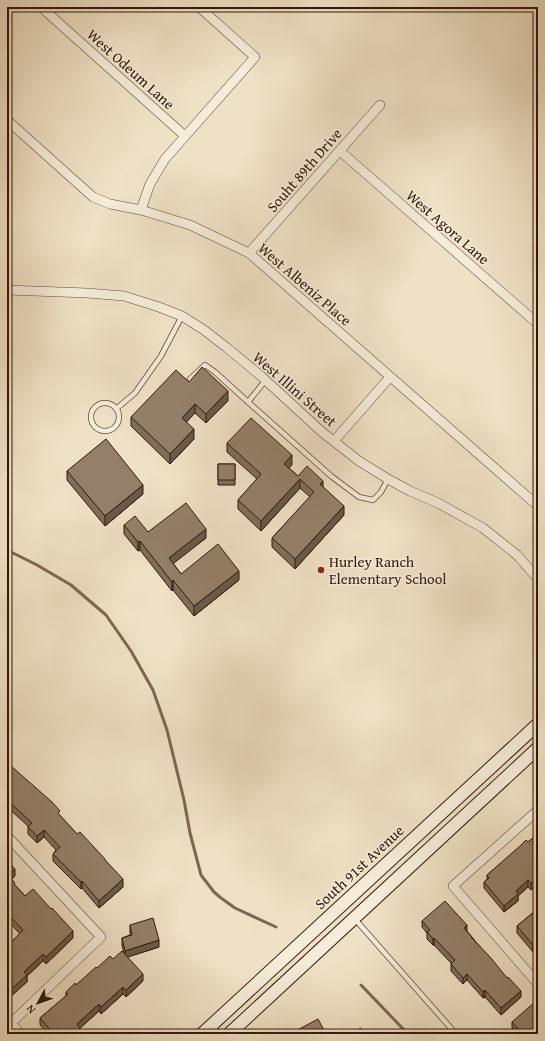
<svg xmlns="http://www.w3.org/2000/svg" width="545" height="1041" viewBox="0 0 545 1041" font-family="'Gentium Book Plus',serif">
<rect width="100%" height="100%" fill="#efe1c5"/>
<filter id="stains"><feTurbulence type="fractalNoise" baseFrequency=".005" numOctaves="4"/><feColorMatrix values="0 0 0 0 .2 0 0 0 0 .09 0 0 0 0 .02 0 0 0 .5 -.17"/></filter>
<radialGradient id="worn" r=".72"><stop offset=".6" stop-color="#630" stop-opacity="0"/><stop offset="1" stop-color="#630" stop-opacity=".3"/></radialGradient>
<g fill="none" stroke-linecap="round" stroke-linejoin="round">
<!-- stream -->
<path stroke="#7d6653" stroke-width="3" d="M 7,550 L 37,565 L 71,585 L 106,615 L 131,651 L 153,690 L 167,730 L 184,800 L 190,833 L 201,875 L 214,892 L 221,898 L 235,908 L 276,927
M 361,985 L 408,1034"/>
<defs>
<path id="lane" d="M 190,379 L 205,365 L 215,372 L 248,402
M 265,381 L 248,402 L 331,476 L 359,497 L 373,500 L 381,492 L 388,479
M91 417a14 14 0 1 1 28 0a14 14 0 1 1-28 0Z
M 116,409 L 135,393 L 161,356 L 182,316
M 354,918 L 456,1034"/>
<path id="street" d="M 41,7 L 185,136
M 7,10 L 9,7
M 7,120 L 93,197 L 110,204 L 141,210 L 190,225 L 249,253 L 538,506
M 340,151 L 538,324
M 141,210 L 150,184 L 165,159 L 255,57 L 199,7
M 249,253 L 380,105
M 7,290 L 87,293 L 124,296 L 159,307 L 182,316 L 204,330 L 226,347 L 261,376 L 322,432 L 359,461 L 388,479 L 410,491 L 438,503 L 483,528 L 517,555 L 538,579
M 334,441 L 390,377
M 538,810 L 453,886 L 538,984
M 7,836 L 101,937 L 7,1027
M 11,1023 L 21,1034"/>
<path id="secondary" d="M 202,1034 L 538,724
M 229,1034 L 538,748"/>
</defs>
<!-- lane casing -->
<use href="#lane" stroke="#614937" stroke-width="6"/>
<!-- street casing -->
<use href="#street" stroke="#614937" stroke-width="10"/>
<!-- secondary casing -->
<use href="#secondary" stroke="#321608" stroke-width="14"/>
<!-- lane -->
<use href="#lane" stroke="#f5ecd9" stroke-width="4.5"/>
<!-- street -->
<use href="#street" stroke="#f5ecd9" stroke-width="9"/>
<!-- secondary -->
<use href="#secondary" stroke="#f5ecd9" stroke-width="12"/>
</g>
<!-- wall -->
<path fill="#7f6e5b" stroke="#321608" d="M 189,382 L 228,401 L 206,423 L 195,413 L 186,422 L 194,439 L 170,464 L 131,426 L 131,417 Z
M 227,443 L 292,465 L 289,468 L 298,476 L 323,487 L 344,515 L 295,569 L 272,547 L 272,538 L 310,497 L 300,488 L 261,531 L 238,509 L 238,500 L 257,479 L 227,452 Z
M 218,464 L 235,464 L 235,485 L 218,485 Z
M 67,471 L 143,494 L 105,526 L 67,480 Z
M 124,525 L 148,532 L 206,538 L 173,563 L 181,574 L 239,580 L 194,616 L 173,590 L 172,591 L 140,550 L 138,551 L 124,534 Z
M 7,764 L 60,816 L 77,834 L 105,860 L 123,887 L 99,908 L 82,888 L 81,889 L 53,861 L 53,854 L 56,850 L 44,837 L 37,843 L 28,834 L 28,826 L 7,807 Z
M 538,834 L 538,884 L 531,890 L 528,887 L 518,896 L 518,901 L 504,912 L 484,888 L 484,882 L 487,879 L 487,875 L 520,847 L 520,846 L 528,842 Z
M 7,860 L 15,876 L 11,879 L 15,885 L 25,896 L 73,938 L 46,964 L 43,961 L 27,976 L 27,982 L 14,940 L 14,939 L 20,934 L 7,920 Z
M 535,911 L 533,952 L 517,933 L 517,926 Z
M 422,921 L 467,931 L 521,997 L 501,1015 L 485,997 L 483,998 L 467,980 L 463,984 L 451,971 L 451,963 L 434,945 L 433,945 L 427,939 L 427,933 L 422,927 Z
M 130,925 L 159,947 L 127,957 L 143,981 L 126,997 L 123,994 L 101,1014 L 99,1011 L 80,1028 L 80,1034 L 48,1034 L 40,1025 L 40,1018 L 66,996 L 66,992 L 76,985 L 97,968 L 124,954 L 122,945 L 122,938 L 130,935 Z
M 512,1022 L 538,1034 L 518,1034 L 512,1028 Z"/>
<!-- shaded-wall -->
<path fill="#685a4a" stroke="#321608" d="M 228,391 L 228,401 L 206,423 L 206,414 Z
M 195,404 L 195,413 L 182,427 L 182,418 Z
M 194,429 L 194,439 L 170,464 L 170,454 Z
M 292,455 L 292,465 L 284,473 L 284,464 Z
M 300,479 L 300,488 L 261,531 L 261,521 Z
M 323,481 L 323,490 L 320,484 Z
M 143,485 L 143,494 L 105,526 L 105,516 Z
M 344,506 L 344,515 L 295,569 L 295,559 Z
M 206,529 L 206,538 L 169,567 L 169,558 Z
M 140,541 L 140,550 L 138,551 L 138,542 Z
M 239,571 L 239,580 L 194,616 L 194,606 Z
M 173,580 L 173,590 L 172,591 L 172,582 Z
M 44,830 L 44,837 L 37,843 L 37,836 Z
M 15,869 L 15,876 L 8,882 L 8,875 Z
M 538,875 L 538,884 L 531,890 L 531,883 Z
M 123,879 L 123,887 L 99,908 L 99,901 Z
M 528,880 L 528,887 L 518,896 L 518,901 L 504,912 L 504,906 L 516,891 Z
M 82,881 L 82,888 L 81,889 L 81,882 Z
M 467,925 L 467,932 L 464,928 Z
M 73,931 L 73,938 L 46,964 L 46,957 Z
M 434,938 L 434,945 L 433,945 L 433,939 Z
M 159,940 L 159,947 L 125,958 L 125,951 Z
M 538,942 L 538,949 L 533,952 L 533,945 Z
M 43,954 L 43,961 L 27,976 L 27,982 L 7,1000 L 7,993 L 24,972 Z
M 143,974 L 143,981 L 126,997 L 126,990 Z
M 467,974 L 467,980 L 463,984 L 463,978 Z
M 123,987 L 123,994 L 101,1014 L 101,1007 Z
M 485,990 L 485,997 L 483,998 L 483,992 Z
M 521,991 L 521,997 L 501,1015 L 501,1008 Z
M 99,1004 L 99,1011 L 77,1031 L 77,1024 Z
M 80,1029 L 80,1034 L 74,1034 Z"/>
<!-- building -->
<path fill="#94806a" stroke="#321608" d="M 202,367 L 228,391 L 206,414 L 195,404 L 182,418 L 194,429 L 170,454 L 131,417 L 176,370 L 189,382 Z
M 251,418 L 292,455 L 284,464 L 298,476 L 307,466 L 323,481 L 320,484 L 344,506 L 295,559 L 272,538 L 314,492 L 300,479 L 261,521 L 238,500 L 261,474 L 227,443 Z
M 106,439 L 143,485 L 105,516 L 67,471 Z
M 218,464 L 235,464 L 235,480 L 218,480 Z
M 186,503 L 206,529 L 169,558 L 181,574 L 218,544 L 239,571 L 194,606 L 173,580 L 172,582 L 140,541 L 138,542 L 124,525 L 135,516 L 148,532 Z
M 7,764 L 11,766 L 52,802 L 60,811 L 58,813 L 77,834 L 80,832 L 105,859 L 105,860 L 123,879 L 99,901 L 82,881 L 81,882 L 53,854 L 60,847 L 44,830 L 37,836 L 28,827 L 32,823 L 7,800 Z
M 538,834 L 538,875 L 537,876 L 538,877 L 531,883 L 528,880 L 516,891 L 518,894 L 504,906 L 484,882 L 489,878 L 487,875 L 520,846 L 526,840 L 528,842 Z
M 7,860 L 15,869 L 8,875 L 15,883 L 14,884 L 25,896 L 33,889 L 51,909 L 52,908 L 73,931 L 46,957 L 43,954 L 24,972 L 27,975 L 7,993 L 7,946 L 14,940 L 14,939 L 23,930 L 7,913 Z
M 445,901 L 467,925 L 464,928 L 472,937 L 471,937 L 491,958 L 507,978 L 508,977 L 521,991 L 501,1008 L 485,990 L 483,992 L 467,974 L 463,978 L 451,964 L 455,960 L 434,938 L 433,939 L 427,932 L 430,930 L 422,921 Z
M 535,911 L 538,915 L 538,942 L 533,945 L 517,926 Z
M 153,918 L 159,940 L 125,951 L 122,938 L 132,935 L 130,925 Z
M 122,951 L 143,974 L 126,990 L 123,987 L 101,1007 L 99,1004 L 77,1024 L 80,1029 L 74,1034 L 54,1034 L 40,1018 L 68,994 L 66,992 L 75,983 L 76,985 L 96,967 L 97,968 L 110,956 L 113,959 Z
M 535,1002 L 538,1005 L 538,1034 L 520,1034 L 519,1033 L 521,1032 L 512,1022 Z
M 318,1019 L 326,1034 L 279,1034 L 285,1029 L 290,1034 Z
M 360,1028 L 367,1034 L 349,1034 L 354,1029 L 357,1032 Z
M 276,1031 L 279,1034 L 272,1034 Z"/>
<!-- markers -->
<circle fill="#8f2418" stroke="#f5ecd9" stroke-width="1.5" cx="321" cy="570" r="4"/>
<g text-anchor="middle" dominant-baseline="central" stroke-width="3" stroke-linejoin="round" paint-order="stroke">
<!-- street labels -->
<g font-size="15" fill="#321608" stroke="#f5ecd9">
<text transform="translate(131 69) rotate(42)">West Odeum Lane</text>
<text transform="translate(304 170) rotate(-49)">Souht 89th Drive</text>
<text transform="translate(448 227) rotate(41)">West Agora Lane</text>
<text transform="translate(305 284) rotate(41)">West Albeniz Place</text>
<text transform="translate(295 389) rotate(41)">West Illini Street</text>
<text transform="translate(359 867) rotate(-43)">South 91st Avenue</text>
</g>
<!-- poi labels -->
<g font-size="15" fill="#321608" stroke="#f5ecd9" text-anchor="start">
<text x="329" y="561">Hurley Ranch<tspan x="329" dy="17">Elementary School</tspan></text>
</g>
</g>
<!-- margin -->
<rect width="545" height="1041" fill="none" stroke="#efe1c5" stroke-width="24"/>
<rect x="8" y="8" width="529" height="1025" fill="none" stroke="#321608" stroke-width="2"/>
<rect x="12" y="12" width="521" height="1017" fill="none" stroke="#321608"/>
<!-- north arrow -->
<g transform="translate(38 1003) rotate(229)" stroke="#f5ecd9" stroke-width="3" paint-order="stroke">
<path d="M0-3L7 15L0 10L-7 15Z" fill="#321608"/>
<text y="-6" font-size="11" font-weight="bold" text-anchor="middle" fill="#321608">N</text>
</g>
<rect width="100%" height="100%" filter="url(#stains)"/>
<rect width="100%" height="100%" fill="url(#worn)"/>
</svg>
